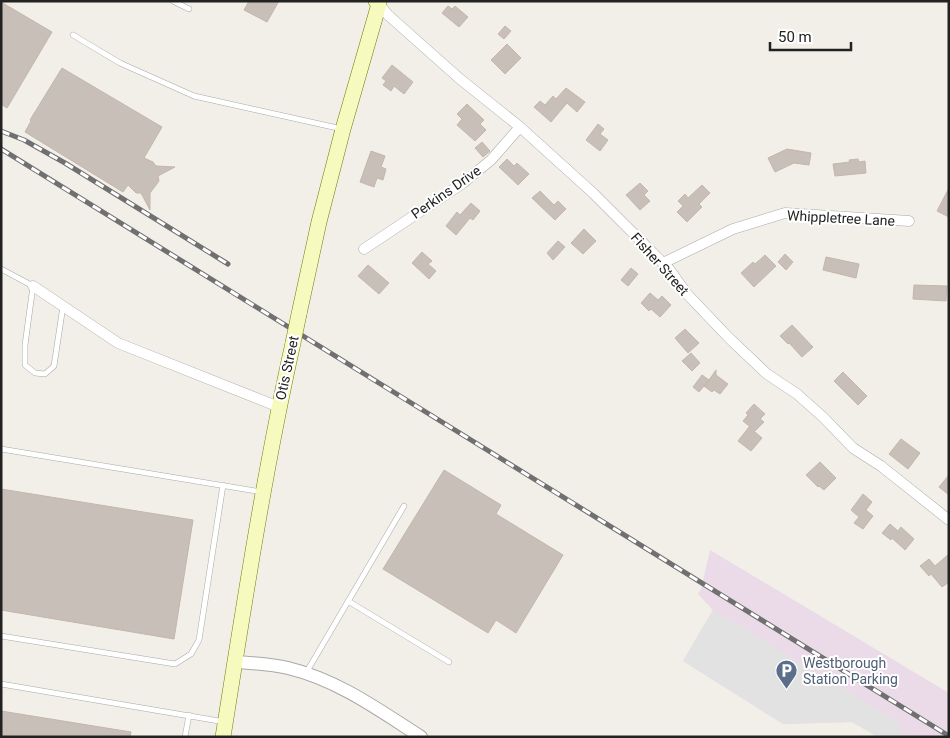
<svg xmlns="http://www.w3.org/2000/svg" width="950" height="738" viewBox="0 0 950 738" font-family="Roboto,sans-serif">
<rect width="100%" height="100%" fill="#f2efe9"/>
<!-- industrial -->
<path fill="#ebdbe8" d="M 710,550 L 949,693 L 949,737 L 878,737 L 852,722 L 783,724 L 683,661 L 713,610 L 698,594 L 701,589 Z"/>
<!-- parking -->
<path fill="#e2e2e2" d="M 713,610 L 901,724 L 898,729 L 910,737 L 878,737 L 852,722 L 783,724 L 683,661 Z"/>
<!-- building -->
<path fill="#c7bfb8" stroke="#c4b6ab" d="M 249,1 L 279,1 L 267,22 L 244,10 Z
M 1,2 L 52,32 L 7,108 L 1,104 Z
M 448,6 L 452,9 L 455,6 L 468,17 L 459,27 L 442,13 Z
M 505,26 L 511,31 L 504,39 L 498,34 Z
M 507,44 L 521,58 L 505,74 L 491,60 Z
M 392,65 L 413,82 L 404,94 L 394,86 L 391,91 L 383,85 L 386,81 L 382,78 Z
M 62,68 L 162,127 L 144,158 L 153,162 L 156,166 L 175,167 L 158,176 L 159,181 L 150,193 L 150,210 L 141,193 L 136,193 L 128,185 L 123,192 L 25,132 L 31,121 L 30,120 Z
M 566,88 L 585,102 L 577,112 L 567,103 L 551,122 L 534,107 L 540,101 L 545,105 L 553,96 L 556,99 Z
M 467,104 L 484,120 L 480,124 L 486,130 L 475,141 L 457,125 L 462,119 L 457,114 Z
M 598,124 L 604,129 L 600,134 L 608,140 L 600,151 L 586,140 Z
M 482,142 L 490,151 L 483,157 L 475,148 Z
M 787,149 L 811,153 L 809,165 L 794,163 L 775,172 L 768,158 Z
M 371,151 L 385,156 L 381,167 L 386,169 L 383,180 L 377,178 L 374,187 L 360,182 Z
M 507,159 L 514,166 L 517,163 L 529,174 L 518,185 L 499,167 Z
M 858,159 L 859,162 L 865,161 L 866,173 L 835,176 L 833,164 L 850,162 L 849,160 Z
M 640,183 L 648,191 L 644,195 L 650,201 L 640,210 L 626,195 Z
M 702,185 L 710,193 L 699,204 L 702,207 L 687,222 L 677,212 L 683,206 L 678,201 L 685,194 L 688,198 Z
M 949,188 L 949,217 L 937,211 Z
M 540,191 L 554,205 L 558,201 L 566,209 L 555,220 L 532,198 Z
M 471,203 L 480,211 L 473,220 L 470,218 L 456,235 L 446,226 L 457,212 L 460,215 Z
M 584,229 L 596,241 L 583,254 L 571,243 Z
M 558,241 L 565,247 L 553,260 L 547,253 Z
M 422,252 L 432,261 L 428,264 L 436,271 L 429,279 L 412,263 Z
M 785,254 L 793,262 L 786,270 L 778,262 Z
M 765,255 L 776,266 L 754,287 L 741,273 L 753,262 L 755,264 Z
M 826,257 L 859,264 L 856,278 L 823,270 Z
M 368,265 L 389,283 L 379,294 L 358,276 Z
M 631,268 L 638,274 L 628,286 L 621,280 Z
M 914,285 L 947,286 L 946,301 L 913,299 Z
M 650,293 L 658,300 L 662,296 L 671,305 L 660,317 L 651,309 L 649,311 L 641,303 Z
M 792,325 L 813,347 L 802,357 L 789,343 L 788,344 L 780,336 Z
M 685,329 L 699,343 L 688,353 L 675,338 Z
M 691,353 L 700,363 L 692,371 L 682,361 Z
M 716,370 L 716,375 L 728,384 L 720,394 L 714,390 L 712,392 L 704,386 L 709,380 L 699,392 L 693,387 L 702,375 L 709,380 Z
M 843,372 L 867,396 L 858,405 L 834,381 Z
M 754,404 L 765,414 L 760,419 L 764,422 L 755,431 L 743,421 L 748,415 L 746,413 Z
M 749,427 L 762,438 L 751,451 L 738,441 Z
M 901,439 L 920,453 L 908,469 L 889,454 Z
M 820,462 L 836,478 L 824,490 L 819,486 L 818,487 L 806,475 Z
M 444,470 L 501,505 L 496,514 L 563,555 L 516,633 L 496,620 L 488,633 L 383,569 Z
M 949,475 L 949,495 L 939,487 Z
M 1,489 L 193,520 L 174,639 L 1,610 Z
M 863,494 L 872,502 L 866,510 L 873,516 L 863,529 L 854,523 L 859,517 L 851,510 Z
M 890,524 L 898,531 L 901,527 L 914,539 L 905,550 L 892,538 L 891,540 L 882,533 Z
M 949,554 L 949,582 L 942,587 L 931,574 L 929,576 L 920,566 L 929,559 L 935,566 Z
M 1,711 L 131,732 L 130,737 L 1,737 Z"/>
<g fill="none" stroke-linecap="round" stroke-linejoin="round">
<defs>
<path id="service" d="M 173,1 L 189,9
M 73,35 L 120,63 L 194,96 L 342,129
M 1,269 L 33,286 L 25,345 L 25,365 L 35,373 L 45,374 L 54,366 L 63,306
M 1,449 L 262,492
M 348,601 L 449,662
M 1,636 L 175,664 L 191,654 L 199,640 L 223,485
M 306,673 L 404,506
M 1,684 L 225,722
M 185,737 L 189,715"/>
<path id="minor" d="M 379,4 L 388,15 L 460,79 L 520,127 L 593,193 L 669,269 L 687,294 L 729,338 L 767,374 L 797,394 L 823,417 L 853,448 L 881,466 L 949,520
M 364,249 L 463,183 L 491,160 L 520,127
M 663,263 L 733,229 L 785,213 L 909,221
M 33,286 L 118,343 L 279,407"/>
<path id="tertiary" d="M 235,662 C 252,663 271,664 288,668 C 338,680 379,710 421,737"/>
<path id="secondary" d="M 299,314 L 319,222 L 343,129 L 379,4 L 376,1
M 223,737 C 244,605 264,473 293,343"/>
</defs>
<!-- service casing -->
<use href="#service" stroke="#a9a9a9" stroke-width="6"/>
<!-- minor casing -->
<use href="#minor" stroke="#a9a9a9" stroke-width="11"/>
<!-- tertiary casing -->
<use href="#tertiary" stroke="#a9a9a9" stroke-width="14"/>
<!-- secondary casing -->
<use href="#secondary" stroke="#707d05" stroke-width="16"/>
<!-- service -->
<use href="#service" stroke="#fff" stroke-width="5"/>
<!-- minor -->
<use href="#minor" stroke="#fff" stroke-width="10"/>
<!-- tertiary -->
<use href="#tertiary" stroke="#fff" stroke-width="12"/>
<!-- secondary -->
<use href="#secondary" stroke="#f7fabf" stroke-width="15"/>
<defs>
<path id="rail" d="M 1,131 L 24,140 L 65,163 L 228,264
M 1,149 L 949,736"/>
</defs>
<!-- rail casing -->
<use href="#rail" stroke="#707070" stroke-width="5"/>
<!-- rail -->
<use href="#rail" stroke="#fff" stroke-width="3" stroke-dasharray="9" stroke-linecap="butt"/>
<defs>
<path id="secondary-bridge" d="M 293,343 L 299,314"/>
</defs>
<!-- secondary-bridge casing -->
<use href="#secondary-bridge" stroke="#707d05" stroke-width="16" stroke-linecap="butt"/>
<!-- secondary-bridge -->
<use href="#secondary-bridge" stroke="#f7fabf" stroke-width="15"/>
</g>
<!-- icons -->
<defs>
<symbol id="parking-pin" viewBox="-11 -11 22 30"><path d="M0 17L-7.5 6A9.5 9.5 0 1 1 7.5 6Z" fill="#5c6f8a" stroke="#fff"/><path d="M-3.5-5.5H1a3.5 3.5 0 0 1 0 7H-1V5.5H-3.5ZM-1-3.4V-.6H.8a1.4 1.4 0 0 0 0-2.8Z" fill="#fff"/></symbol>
</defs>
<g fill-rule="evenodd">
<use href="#parking-pin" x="774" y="658" width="25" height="34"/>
</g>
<g text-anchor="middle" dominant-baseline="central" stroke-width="4" stroke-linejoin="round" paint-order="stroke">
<!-- street labels -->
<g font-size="14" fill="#222" stroke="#fff">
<text transform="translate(446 192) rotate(-35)">Perkins Drive</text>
<text transform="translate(841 218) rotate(3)">Whippletree Lane</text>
<text transform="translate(660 264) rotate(48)">Fisher Street</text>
<text transform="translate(287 368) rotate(-78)">Otis Street</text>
</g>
<!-- service labels -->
<g font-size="14" fill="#4e5e75" stroke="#fff" text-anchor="start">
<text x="803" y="663">Westborough<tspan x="803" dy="16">Station Parking</tspan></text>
</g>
</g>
<!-- border -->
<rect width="950" height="738" fill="none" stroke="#222222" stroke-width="5"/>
<!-- scale -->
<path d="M770 42v8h81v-8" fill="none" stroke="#222222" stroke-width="2.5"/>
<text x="778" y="42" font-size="15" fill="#222222" stroke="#ffffff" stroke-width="4" paint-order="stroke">50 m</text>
</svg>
